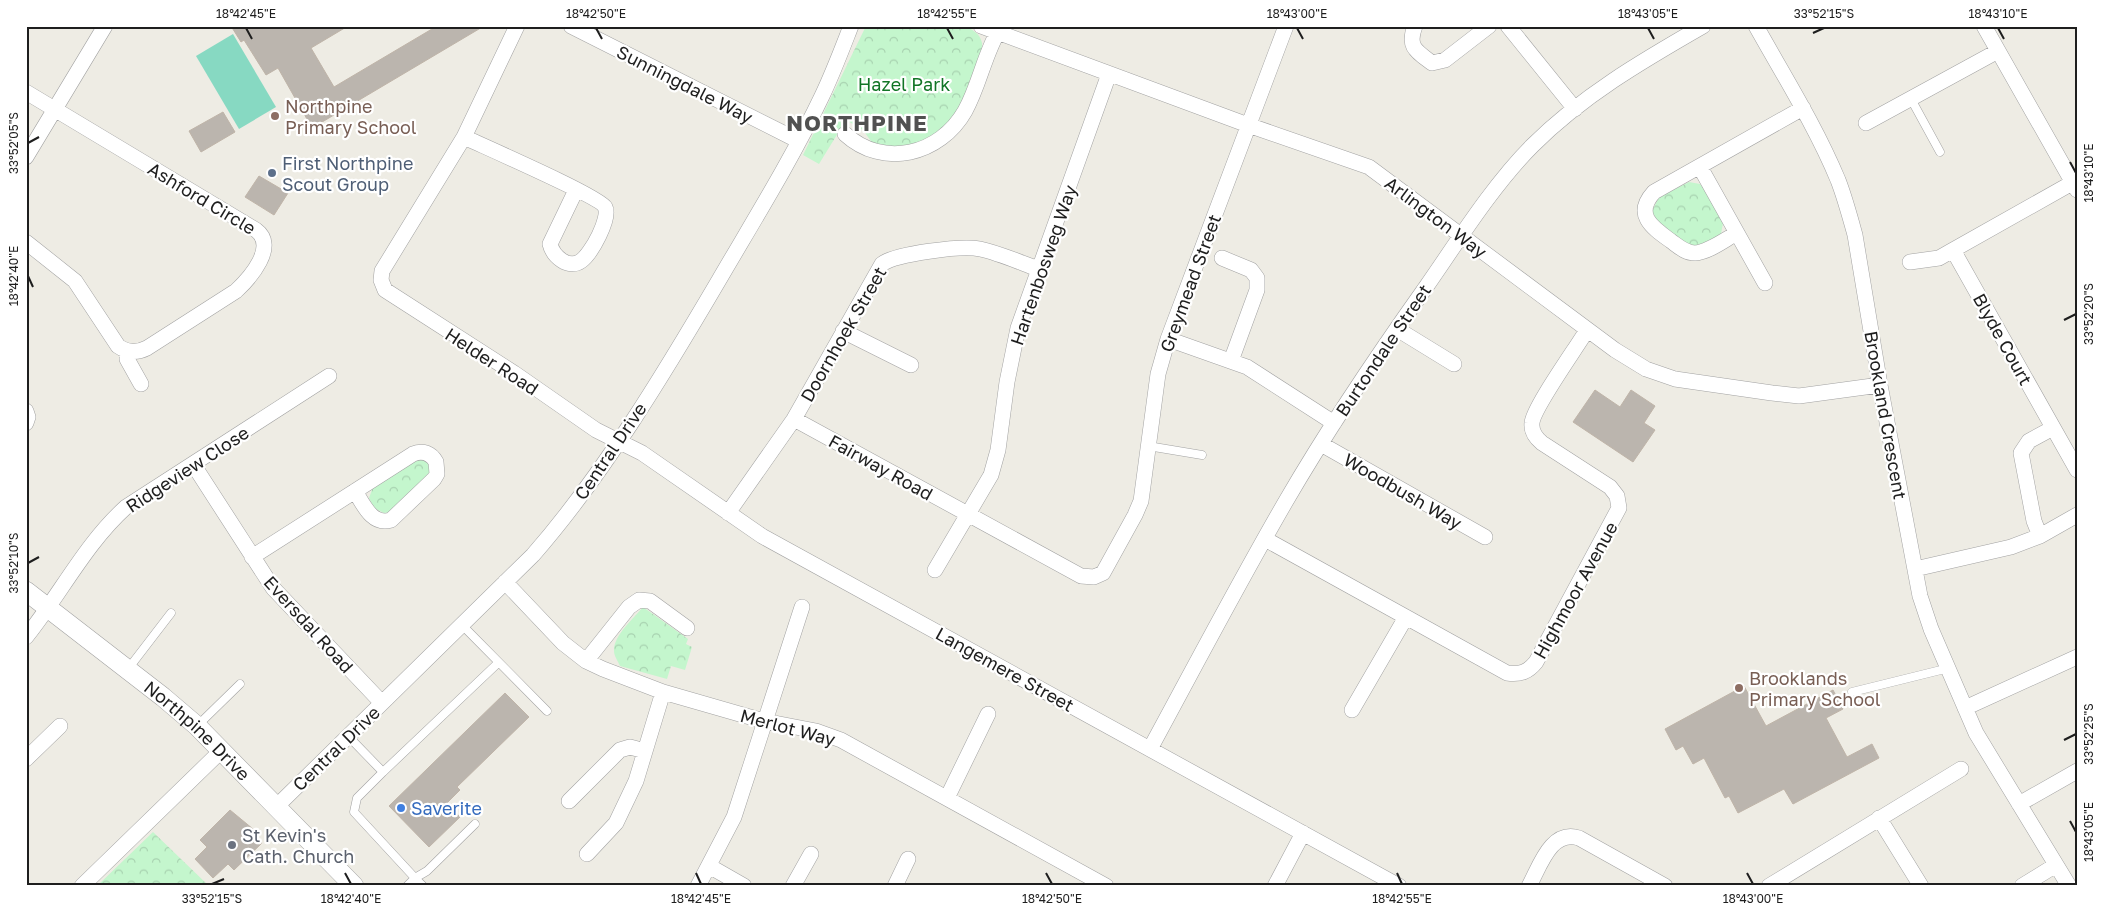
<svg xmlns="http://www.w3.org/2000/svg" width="2103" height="912" viewBox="0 0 2103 912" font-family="'Golos Text',sans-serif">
<defs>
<pattern id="park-crowns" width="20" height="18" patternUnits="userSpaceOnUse" patternTransform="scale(1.25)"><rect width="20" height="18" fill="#c4f6cd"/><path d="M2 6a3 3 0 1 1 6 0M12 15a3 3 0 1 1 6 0" fill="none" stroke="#a8d2b0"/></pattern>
</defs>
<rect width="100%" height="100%" fill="#eeece4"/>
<!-- park -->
<path fill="url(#park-crowns)" d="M 866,26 L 963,26 C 972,29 980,33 982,43 C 983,52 977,62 975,69 C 964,99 954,129 922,142 C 905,149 891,147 873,144 L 863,130 L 846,120 L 819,164 L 803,155 Z
M 1689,182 L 1700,184 L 1704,189 L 1723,223 L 1721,234 L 1703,246 L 1691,247 L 1658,224 L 1652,211 L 1659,197 Z
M 419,458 L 430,463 L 430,474 L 390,512 L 384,513 L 374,508 L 369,498 L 373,487 Z
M 643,607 L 688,639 L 686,644 L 692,647 L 685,670 L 671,666 L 667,679 L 620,666 C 618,661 614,656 614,651 C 613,636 634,618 643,607 Z
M 153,832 L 209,886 L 97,886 Z"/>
<!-- pitch -->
<path fill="#87d9c2" d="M 233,34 L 276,107 L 239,129 L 196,56 Z"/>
<!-- building -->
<path fill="#bbb5ae" stroke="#bfb4a8" d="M 231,26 L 348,26 L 311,48 L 334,87 L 437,26 L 484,26 L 312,128 L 278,68 L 266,75 L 244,40 L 241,42 Z
M 223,112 L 235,132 L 201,152 L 189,131 Z
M 259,176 L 288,193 L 274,215 L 245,197 Z
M 1595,390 L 1620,407 L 1631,390 L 1655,406 L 1644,423 L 1655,430 L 1633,462 L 1573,422 Z
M 1744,686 L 1766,726 L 1833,690 L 1843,709 L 1826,718 L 1847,757 L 1872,744 L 1879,758 L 1793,804 L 1784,789 L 1738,813 L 1729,796 L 1725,798 L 1704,758 L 1693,764 L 1683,746 L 1676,750 L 1665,729 Z
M 505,693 L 529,717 L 457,787 L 460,790 L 447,803 L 460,817 L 429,847 L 389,806 Z
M 230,810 L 253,829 L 251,831 L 262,843 L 234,870 L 228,864 L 213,878 L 195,859 L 207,847 L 200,840 Z"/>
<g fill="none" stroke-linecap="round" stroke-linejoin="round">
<defs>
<path id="service" d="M 1911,99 L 1940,152
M 1148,446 L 1202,455
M 462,625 L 547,711
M 128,669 L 171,613
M 1852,692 L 1949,668
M 197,726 L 240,684
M 348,736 L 383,772 L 357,798 L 354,812 L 415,878 L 407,886
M 383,772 L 498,663
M 423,886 L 415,878 L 427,871 L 475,824"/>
<path id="minor" d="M 517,26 L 464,137 L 382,271 L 381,280 L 385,290 L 514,373 L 596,430 L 642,453 L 762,536 L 1399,886
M 571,26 L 799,141
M 981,26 L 1248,125 L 1369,167 L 1615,350 L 1646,369 L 1675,379 L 1772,393 L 1799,396 L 1880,385
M 1415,26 C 1407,47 1416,51 1432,63 L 1445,60 L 1489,26
M 1508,26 L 1575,109
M 1756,26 C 1784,76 1816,127 1838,180 C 1845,198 1850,217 1855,235 L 1880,385 L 1920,596 L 1931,629 L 1976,733 L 2069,886
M 1984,26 L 2077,190
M 26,92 L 256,230 C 278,246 250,278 236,291 L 147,348 C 137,353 128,353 118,346 L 75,281 L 26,242
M 1866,123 L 1998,51
M 845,134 C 883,169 940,155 965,111 C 980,84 984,54 1001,26
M 464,137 C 483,146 600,197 605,207 C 611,218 591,254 581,261 C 568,270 553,256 550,244 L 576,190
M 26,157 L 105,26
M 1700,167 L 1765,283
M 2072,183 L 1953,250 L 2077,470
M 1737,233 C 1724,240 1709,252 1695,253 C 1685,253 1678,246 1671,241 C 1653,228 1633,215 1654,192 L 1803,108
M 1222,258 L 1251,270 L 1257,278 L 1257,290 L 1231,361
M 1910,262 L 1939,258 L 1953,250
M 1397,329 L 1454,364
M 843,331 L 911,365
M 1168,339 L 1247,367 L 1334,423
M 128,351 L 127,359 L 141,384
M 26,411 L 28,417 L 26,423
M 794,419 L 1081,576 L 1094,577 L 1103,573 L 1135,515 L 1141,501 L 1158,374 L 1168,339 L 1286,26
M 1321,444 L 1485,537
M 193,464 L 273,588 L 382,703
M 728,513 L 794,419 L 882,264 C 895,254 962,245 980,249 C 999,253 1019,262 1038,269
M 2040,536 L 2034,521 L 2021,453 L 2029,441 L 2053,428
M 1265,539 L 1507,673 C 1520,675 1528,672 1536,662 L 1619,508 L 1617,496 L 1610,487 L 1542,443 C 1536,438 1531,432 1532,423 C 1533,408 1577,347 1587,330
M 252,557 L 413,454 C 423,450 431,453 436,462 L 437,474 L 434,479 L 391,520 C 372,526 363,504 355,491
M 1915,569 L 2011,547 L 2040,536 L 2077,515
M 935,570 L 991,475 L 998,450 L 1007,382 L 1018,328 L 1109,74
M 505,582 L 563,643 L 586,661 L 603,669 L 663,692 L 764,721 L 816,731 L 841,740 L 1106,886
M 26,637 C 60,595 85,544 126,507 L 329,376
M 586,661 L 629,607 L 639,600 L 650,601 L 687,628
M 1965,708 L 2077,657
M 1352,710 L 1406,617
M 1150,749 C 1195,666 1239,582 1286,501 C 1329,427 1377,356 1426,287 C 1458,241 1493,185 1532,146 C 1582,96 1642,61 1703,26
M 26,759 L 60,726
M 947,798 L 988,714
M 569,801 L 620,750 L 630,747 L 645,751
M 2019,804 L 2077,771
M 276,807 L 533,555 C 603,475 665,372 719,280 C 754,220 792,159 822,96 C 833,73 842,49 851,26
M 1879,818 L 1921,886
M 587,854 L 616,823 L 636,781 L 663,692
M 709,866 L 744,886
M 82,886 L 222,750
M 698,886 L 734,817 L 802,607
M 793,886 L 811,854
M 895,886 L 908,859
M 1275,886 L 1303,833
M 1529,886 C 1540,866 1551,829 1579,838 L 1665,886
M 1769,886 L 1961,769
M 2022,886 L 2056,865"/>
<g id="tertiary">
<path id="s1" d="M 26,591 L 163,697 L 197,726 L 354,886"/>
</g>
</defs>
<!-- service casing -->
<use href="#service" stroke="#a2a2a2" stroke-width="9"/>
<!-- minor casing -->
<use href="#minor" stroke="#a2a2a2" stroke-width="16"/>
<!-- tertiary casing -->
<use href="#tertiary" stroke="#a2a2a2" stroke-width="20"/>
<!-- service -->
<use href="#service" stroke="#fff" stroke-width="8"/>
<!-- minor -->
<use href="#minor" stroke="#fff" stroke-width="15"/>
<!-- tertiary -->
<use href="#tertiary" stroke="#fff" stroke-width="19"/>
</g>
<!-- ticks -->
<path fill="none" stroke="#1e1e1e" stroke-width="2" d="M 246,28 L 252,39M 596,28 L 602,39M 947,28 L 953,39M 1297,28 L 1303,39M 1648,28 L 1654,39M 1998,28 L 2004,39M 1813,33 L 1824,28M 28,143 L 39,137M 2070,162 L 2076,173M 28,276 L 33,287M 2064,320 L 2076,314M 28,563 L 39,557M 2064,740 L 2076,734M 2070,821 L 2076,832M 345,873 L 351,884M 696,873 L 701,884M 1046,873 L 1052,884M 1397,873 L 1402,884M 1747,873 L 1753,884M 212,884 L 224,879"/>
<!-- markers -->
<g fill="#8d6e63" stroke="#fff" stroke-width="2">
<circle cx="275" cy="116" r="5"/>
<circle cx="1739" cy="688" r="5"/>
</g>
<circle fill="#5c6f8a" stroke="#fff" stroke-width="2" cx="272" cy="173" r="5"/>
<circle fill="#3f7fe0" stroke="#fff" stroke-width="2" cx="401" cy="808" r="5"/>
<circle fill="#6b7280" stroke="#fff" stroke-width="2" cx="232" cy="845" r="5"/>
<g text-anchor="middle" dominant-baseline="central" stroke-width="4.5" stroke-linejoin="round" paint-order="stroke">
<!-- street labels -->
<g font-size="18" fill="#1e1e1e" stroke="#fff">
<text transform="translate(685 84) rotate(27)">Sunningdale Way</text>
<text transform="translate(202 198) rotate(31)">Ashford Circle</text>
<text transform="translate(1436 217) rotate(37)">Arlington Way</text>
<text transform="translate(1043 265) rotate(-71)">Hartenbosweg Way</text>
<text transform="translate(1190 283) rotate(-70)">Greymead Street</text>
<text transform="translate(843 334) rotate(-60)">Doornhoek Street</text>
<text transform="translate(2003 339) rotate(61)">Blyde Court</text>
<text transform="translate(1383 350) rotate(-56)">Burtondale Street</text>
<text transform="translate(492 361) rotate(33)">Helder Road</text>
<text transform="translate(1886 415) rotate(80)">Brookland Crescent</text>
<text transform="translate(610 451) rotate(-56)">Central Drive</text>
<text transform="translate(881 467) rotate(29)">Fairway Road</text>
<text transform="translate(187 469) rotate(-33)">Ridgeview Close</text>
<text transform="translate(1403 491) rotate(30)">Woodbush Way</text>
<text transform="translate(1575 590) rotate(-61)">Highmoor Avenue</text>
<text transform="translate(309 624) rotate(48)">Eversdal Road</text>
<text transform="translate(1005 669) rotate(29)">Langemere Street</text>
<text transform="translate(788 727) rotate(15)">Merlot Way</text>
<text stroke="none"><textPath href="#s1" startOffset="221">Northpine Drive</textPath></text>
<text transform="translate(336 748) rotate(-44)">Central Drive</text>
</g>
<!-- park labels -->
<g font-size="18" fill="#127526" stroke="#fff">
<text x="904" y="84">Hazel Park</text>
</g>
<!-- education labels -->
<g font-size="18" fill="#785e54" stroke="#fff" text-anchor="start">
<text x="285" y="106">Northpine<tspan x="285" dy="21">Primary School</tspan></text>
<text x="1749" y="678">Brooklands<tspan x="1749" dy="21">Primary School</tspan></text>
</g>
<!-- service labels -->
<g font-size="18" fill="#4e5e75" stroke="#fff" text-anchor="start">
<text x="282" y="163">First Northpine<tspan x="282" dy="21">Scout Group</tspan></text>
</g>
<!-- shop labels -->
<g font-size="18" fill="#366cbe" stroke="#fff" text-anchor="start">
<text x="411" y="808">Saverite</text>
</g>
<!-- worship labels -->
<g font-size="18" fill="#5b616d" stroke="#fff" text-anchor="start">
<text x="242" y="835">St Kevin's<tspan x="242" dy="21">Cath. Church</tspan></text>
</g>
<!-- district labels -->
<g font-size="22" font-weight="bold" letter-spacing="1" fill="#515151" stroke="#fff">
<text x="857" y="122">NORTHPINE</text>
</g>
</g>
<!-- border -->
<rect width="2103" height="912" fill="none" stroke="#ffffff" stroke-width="55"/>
<rect x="28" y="28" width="2048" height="856" fill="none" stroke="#1e1e1e" stroke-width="2"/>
<g font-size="12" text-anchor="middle" fill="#1e1e1e">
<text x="246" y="18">18°42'45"E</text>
<text x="596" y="18">18°42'50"E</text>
<text x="947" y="18">18°42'55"E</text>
<text x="1297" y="18">18°43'00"E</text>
<text x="1648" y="18">18°43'05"E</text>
<text x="1824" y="18">33°52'15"S</text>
<text x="1998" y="18">18°43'10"E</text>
<text transform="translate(14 143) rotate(-90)" y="4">33°52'05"S</text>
<text transform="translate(2089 173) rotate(-90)" y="4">18°43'10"E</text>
<text transform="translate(14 276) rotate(-90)" y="4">18°42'40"E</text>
<text transform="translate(2089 314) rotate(-90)" y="4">33°52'20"S</text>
<text transform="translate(14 563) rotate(-90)" y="4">33°52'10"S</text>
<text transform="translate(2089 734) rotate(-90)" y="4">33°52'25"S</text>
<text transform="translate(2089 832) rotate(-90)" y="4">18°43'05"E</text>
<text x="212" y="903">33°52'15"S</text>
<text x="351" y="903">18°42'40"E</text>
<text x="701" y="903">18°42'45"E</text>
<text x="1052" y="903">18°42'50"E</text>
<text x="1402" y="903">18°42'55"E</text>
<text x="1753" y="903">18°43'00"E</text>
</g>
</svg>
